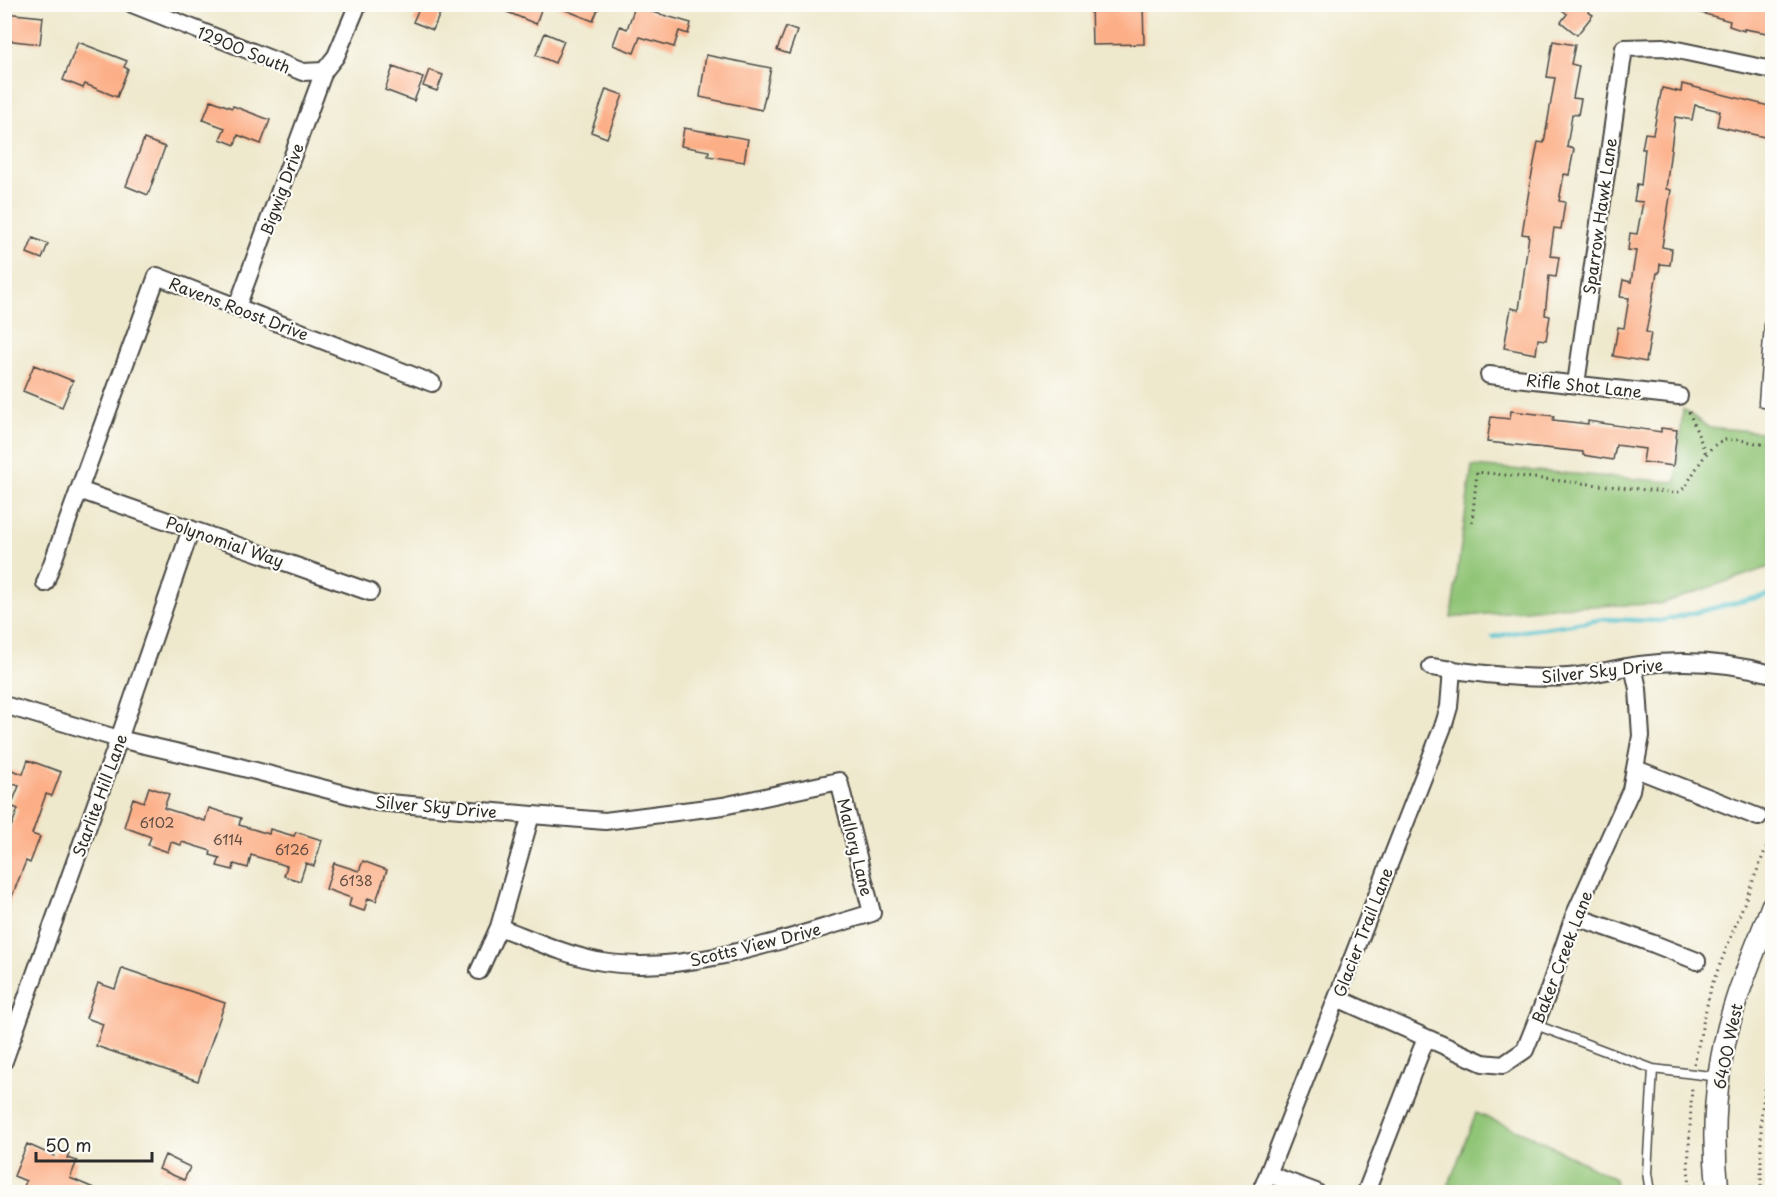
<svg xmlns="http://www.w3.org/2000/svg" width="1777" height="1197" viewBox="0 0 1777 1197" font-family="'Playpen Sans',sans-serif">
<rect width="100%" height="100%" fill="#fdfcf7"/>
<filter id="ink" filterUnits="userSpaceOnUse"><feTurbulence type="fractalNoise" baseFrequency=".0167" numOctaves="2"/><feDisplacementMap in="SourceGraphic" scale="12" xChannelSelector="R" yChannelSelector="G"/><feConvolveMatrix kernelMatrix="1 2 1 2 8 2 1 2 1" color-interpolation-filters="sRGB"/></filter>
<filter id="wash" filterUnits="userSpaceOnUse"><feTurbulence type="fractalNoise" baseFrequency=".008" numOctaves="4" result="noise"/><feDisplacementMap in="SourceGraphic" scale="24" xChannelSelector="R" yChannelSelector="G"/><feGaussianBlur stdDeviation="1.35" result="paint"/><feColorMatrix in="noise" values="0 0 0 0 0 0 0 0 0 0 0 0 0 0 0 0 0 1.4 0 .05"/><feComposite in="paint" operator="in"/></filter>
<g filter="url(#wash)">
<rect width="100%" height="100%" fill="#eee8cc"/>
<!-- green -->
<path fill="#90c476" stroke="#5e7850" stroke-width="1.5" d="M 1683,409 L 1708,427 L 1772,433 L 1772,566 L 1661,604 L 1553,607 L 1451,618 L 1472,466 L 1676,482 Z
M 1476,1113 L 1534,1137 L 1615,1179 L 1617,1192 L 1446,1192 Z"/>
<!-- water -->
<path fill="#53c0cb" stroke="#3f767b" stroke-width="1.5" d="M 164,1181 L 191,1192 L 160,1192 Z"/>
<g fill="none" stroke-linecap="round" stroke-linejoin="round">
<!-- stream -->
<path stroke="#53c0cb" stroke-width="4.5" d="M 1493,637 L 1517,632 L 1605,619 L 1660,621 L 1772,594"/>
</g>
<g id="blocks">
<!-- building -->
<path fill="#fcae86" d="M 421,4 L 444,4 L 433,30 L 413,22 Z
M 488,4 L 543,4 L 536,24 Z
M 593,4 L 599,7 L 593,21 L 553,5 Z
M 636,4 L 652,4 L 649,11 L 691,23 L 688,34 L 679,31 L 674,47 L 640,37 L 634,53 L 613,45 L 620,26 L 627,29 Z
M 1091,4 L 1143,4 L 1144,44 L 1092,45 Z
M 1555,4 L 1594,4 L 1588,12 L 1593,15 L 1577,35 L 1561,22 L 1567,14 Z
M 1685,4 L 1773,4 L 1773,34 L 1744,29 L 1744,31 L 1729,26 L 1730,21 L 1684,8 Z
M 4,13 L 43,17 L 40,44 L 4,40 Z
M 786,27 L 797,31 L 789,54 L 777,50 Z
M 545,33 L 564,41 L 555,63 L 536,55 Z
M 1553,41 L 1575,45 L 1571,64 L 1579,66 L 1573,98 L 1581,99 L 1578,115 L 1572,114 L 1567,147 L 1574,149 L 1569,175 L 1564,174 L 1559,201 L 1565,202 L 1561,229 L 1554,228 L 1550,256 L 1559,257 L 1556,277 L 1549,276 L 1545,315 L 1550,316 L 1546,340 L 1538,339 L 1536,354 L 1504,348 L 1511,308 L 1519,310 L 1529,235 L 1522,234 L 1530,184 L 1538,142 L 1544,143 L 1555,78 L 1547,77 Z
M 78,42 L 127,61 L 124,67 L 128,69 L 117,97 L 85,84 L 83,88 L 63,80 Z
M 706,55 L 771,68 L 762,110 L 700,97 Z
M 393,67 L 423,78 L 414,101 L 385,90 Z
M 429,70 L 443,75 L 437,91 L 423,86 Z
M 1682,84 L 1773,107 L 1773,139 L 1717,126 L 1720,111 L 1695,105 L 1692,120 L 1675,117 L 1666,189 L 1671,190 L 1662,247 L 1672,249 L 1670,265 L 1660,264 L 1659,273 L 1657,273 L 1646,332 L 1651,333 L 1646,362 L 1613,356 L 1618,327 L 1624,328 L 1629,298 L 1620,297 L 1623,280 L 1631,282 L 1636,251 L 1628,250 L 1630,233 L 1637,234 L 1643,202 L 1634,201 L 1637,184 L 1641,185 L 1645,149 L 1642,149 L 1645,133 L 1653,134 L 1662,88 L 1681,92 Z
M 606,89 L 623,95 L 607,138 L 591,132 Z
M 211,100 L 232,108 L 233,106 L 270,120 L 261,144 L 238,135 L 235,145 L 220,139 L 225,128 L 203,120 Z
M 684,128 L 748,139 L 744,162 L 708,156 L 709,151 L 681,146 Z
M 144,139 L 165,147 L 148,195 L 126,186 Z
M 33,238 L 48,244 L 42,259 L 27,253 Z
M 34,365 L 73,381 L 62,407 L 23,391 Z
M 1511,411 L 1554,416 L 1553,420 L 1588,424 L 1588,421 L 1661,432 L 1661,428 L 1677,430 L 1673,466 L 1643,462 L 1645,449 L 1616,445 L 1613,460 L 1583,455 L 1583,452 L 1487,442 L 1491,417 L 1510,419 Z
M 28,760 L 61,772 L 52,796 L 46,794 L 32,834 L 40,837 L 30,863 L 26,861 L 5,914 L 4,833 L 8,835 L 18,809 L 11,806 L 19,786 L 8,782 L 12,770 L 23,774 Z
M 149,787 L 169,794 L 164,808 L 205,821 L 209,808 L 241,818 L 239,825 L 269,834 L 270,829 L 294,836 L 296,832 L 322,840 L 314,866 L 306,863 L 300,881 L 284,876 L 287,866 L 251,855 L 248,868 L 234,864 L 233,870 L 217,866 L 220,858 L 210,855 L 211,851 L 182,842 L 181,845 L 171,842 L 168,852 L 148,845 L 151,837 L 124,827 L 133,798 L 144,802 Z
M 363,861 L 387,870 L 376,901 L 368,898 L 364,911 L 349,906 L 351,898 L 326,889 L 334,863 L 359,871 Z
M 122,968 L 225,1003 L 198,1081 L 96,1046 L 103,1024 L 86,1018 L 98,983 L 115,989 Z
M 27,1144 L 54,1156 L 57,1148 L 69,1153 L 67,1158 L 77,1161 L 70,1178 L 103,1192 L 22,1192 L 26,1181 L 14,1176 Z
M 165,1155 L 190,1167 L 184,1180 L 159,1169 Z"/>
</g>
</g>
<g filter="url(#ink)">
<use href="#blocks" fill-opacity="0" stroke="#484743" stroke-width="1.5"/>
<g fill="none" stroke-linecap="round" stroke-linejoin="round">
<defs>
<path id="service" d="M 1772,286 L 1763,403 L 1772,404
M 1536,1025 L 1653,1069
M 1650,1192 L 1647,1173 L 1653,1069 L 1719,1077"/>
<path id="minor" d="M 132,4 L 303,72 L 324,71
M 237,307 L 324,71 L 336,56 L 358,4
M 1489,375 L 1679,396
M 1576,384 L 1624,48 L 1663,47 L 1772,70
M 79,490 L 370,592
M 45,583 L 157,276 L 432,383
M 1431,667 C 1477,673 1522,680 1568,677 C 1593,675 1616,668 1640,665 C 1684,659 1731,663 1772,674
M 4,705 L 119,739 L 232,765 L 376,802 L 605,821 L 723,806 L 839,781 L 872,913 C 790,937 688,976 603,962 C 570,957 531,939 499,927
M 1636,769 L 1758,817
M 1574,916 L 1654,944 L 1697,961
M 479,971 L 499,927 L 531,815
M 1337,998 L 1483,1063 L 1503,1065 L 1525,1050 L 1547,995 L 1574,916 L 1631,790 L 1641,736 L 1638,689 L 1633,666
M 4,1061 L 119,739 L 191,529
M 1268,1174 L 1316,1192
M 1261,1192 L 1444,724 L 1449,707 L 1452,669
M 1366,1192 L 1426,1038"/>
<path id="tertiary" d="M 1718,1192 C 1711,1129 1716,1062 1736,1001 C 1746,969 1760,938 1772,906"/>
</defs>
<!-- service casing -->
<use href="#service" stroke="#484743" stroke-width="11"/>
<!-- minor casing -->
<use href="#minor" stroke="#484743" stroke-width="20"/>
<!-- tertiary casing -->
<use href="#tertiary" stroke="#484743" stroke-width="24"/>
<!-- path -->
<path stroke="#484743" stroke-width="3" stroke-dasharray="1.5 4.5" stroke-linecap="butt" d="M 1689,412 L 1706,454
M 1472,522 L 1477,472 L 1675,493 C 1684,491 1687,484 1691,477 C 1720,430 1721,437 1772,446
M 1694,1064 L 1711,987 L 1772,833
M 1691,1192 L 1688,1170 L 1692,1085
M 1761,1192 L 1761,1115 L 1772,1046"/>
<!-- service -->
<use href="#service" stroke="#fff" stroke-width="8"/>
<!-- minor -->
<use href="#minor" stroke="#fff" stroke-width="16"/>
<!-- tertiary -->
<use href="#tertiary" stroke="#fff" stroke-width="21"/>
</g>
</g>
<g text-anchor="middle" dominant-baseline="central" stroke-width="4.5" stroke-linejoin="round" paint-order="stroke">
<!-- number labels -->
<g font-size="14" fill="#5f4c42">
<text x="157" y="822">6102</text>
<text x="228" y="839">6114</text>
<text x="292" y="849">6126</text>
<text x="356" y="880">6138</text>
</g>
<!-- street labels -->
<g font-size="16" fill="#2b2b2b" stroke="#fdfcf7">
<text transform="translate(244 49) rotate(22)">12900 South</text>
<text transform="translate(281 189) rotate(-70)">Bigwig Drive</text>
<text transform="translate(1599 216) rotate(-82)">Sparrow Hawk Lane</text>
<text transform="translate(239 308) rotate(21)">Ravens Roost Drive</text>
<text transform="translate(1584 385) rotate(6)">Rifle Shot Lane</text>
<text transform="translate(225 541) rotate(19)">Polynomial Way</text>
<text transform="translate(1602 670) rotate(-6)">Silver Sky Drive</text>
<text transform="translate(99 795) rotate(-70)">Starlite Hill Lane</text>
<text transform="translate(436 806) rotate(5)">Silver Sky Drive</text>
<text transform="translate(856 847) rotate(76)">Mallory Lane</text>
<text transform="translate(1362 932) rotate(-69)">Glacier Trail Lane</text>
<text transform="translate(755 944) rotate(-14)">Scotts View Drive</text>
<text transform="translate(1561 957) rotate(-69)">Baker Creek Lane</text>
<text transform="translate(1727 1046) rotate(-78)">6400 West</text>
</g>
</g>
<!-- margin -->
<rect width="1777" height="1197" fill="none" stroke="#fdfcf7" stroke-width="24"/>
<!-- scale -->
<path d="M36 1152v9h116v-9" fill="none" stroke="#2b2b2b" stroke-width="3"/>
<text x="45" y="1152" font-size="18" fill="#2b2b2b" stroke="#fdfcf7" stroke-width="4.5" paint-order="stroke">50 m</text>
</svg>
